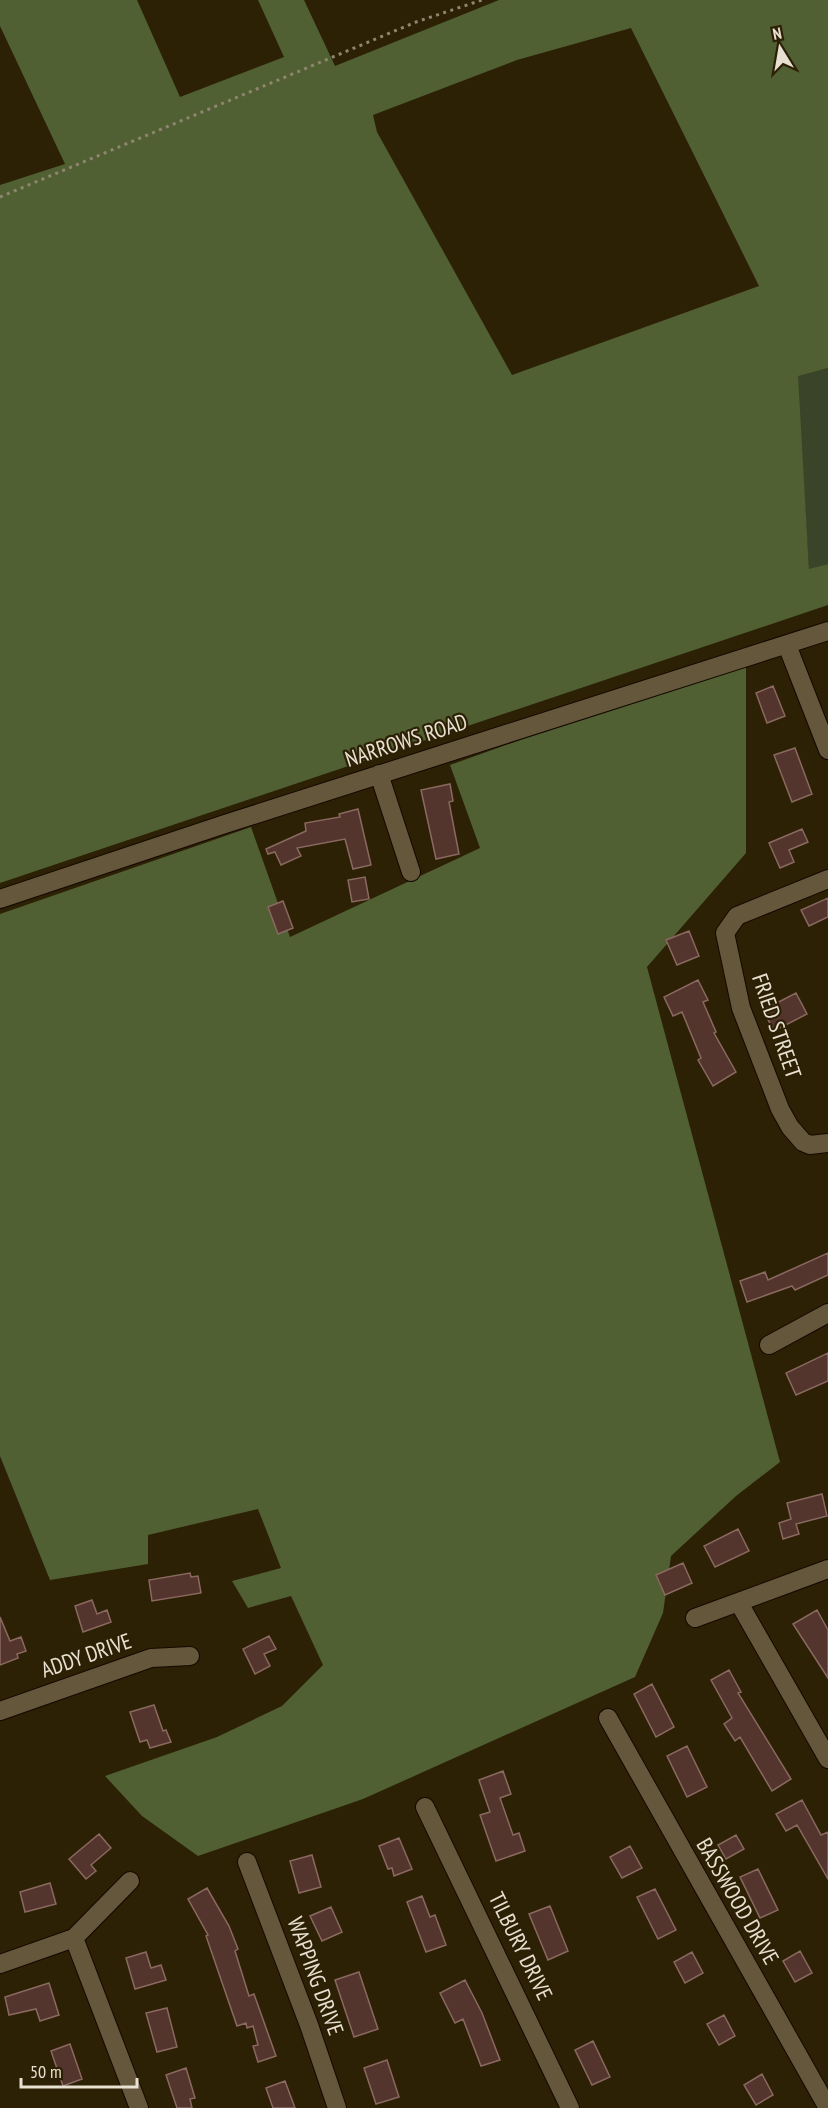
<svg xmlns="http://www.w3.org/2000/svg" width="828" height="2108" viewBox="0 0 828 2108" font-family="'PT Sans Narrow',sans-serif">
<rect width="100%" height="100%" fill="#2c2005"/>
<!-- green -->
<path fill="#3a4428" d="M 828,368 L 828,564 L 809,570 L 797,375 Z"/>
<!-- forest -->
<path fill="#506033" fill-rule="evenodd" d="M 0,0 L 137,0 L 180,97 L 284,57 L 258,0 L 304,0 L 335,66 L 499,0 L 828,0 L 828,368 L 798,376 L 809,569 L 828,564 L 828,605 L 0,883 L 0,185 L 65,164 L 0,26 ZM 631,28 L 759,286 L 512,375 L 377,132 L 373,115 L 517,60 Z
M 746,659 L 746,853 L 647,967 L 780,1462 L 736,1496 L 671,1556 L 663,1613 L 635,1677 L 363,1799 L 198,1856 L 142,1816 L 105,1776 L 217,1737 L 282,1706 L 323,1665 L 291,1596 L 248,1608 L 232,1581 L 281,1568 L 258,1509 L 148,1535 L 148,1564 L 50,1580 L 0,1456 L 0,914 L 251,827 L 290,937 L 480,848 L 450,765 Z"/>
<!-- building -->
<path fill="#53352d" stroke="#8a6960" stroke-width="1.5" d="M 773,686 L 785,716 L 767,723 L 756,693 Z
M 795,748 L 812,794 L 792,802 L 774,755 Z
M 450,784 L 453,801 L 449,802 L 459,854 L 436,859 L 421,790 Z
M 358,809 L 371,865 L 353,869 L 345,839 L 297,848 L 301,856 L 281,865 L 275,852 L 268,854 L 266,849 L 306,831 L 305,823 L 340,817 L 339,814 Z
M 802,829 L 808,842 L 789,850 L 794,862 L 780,868 L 769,843 Z
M 365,877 L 369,899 L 352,902 L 348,880 Z
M 828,898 L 828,917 L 809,926 L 801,910 Z
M 283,901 L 293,928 L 278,934 L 268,907 Z
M 689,931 L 699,956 L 677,965 L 666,940 Z
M 698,980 L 708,1000 L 703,1002 L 716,1032 L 714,1033 L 736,1072 L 713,1086 L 698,1060 L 701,1058 L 682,1012 L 673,1016 L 664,997 Z
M 796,993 L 807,1014 L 774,1031 L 763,1010 Z
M 828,1253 L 828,1275 L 795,1290 L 792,1286 L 747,1302 L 740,1281 L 765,1272 L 768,1280 Z
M 828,1353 L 828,1381 L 796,1395 L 786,1373 Z
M 822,1494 L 827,1516 L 796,1524 L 799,1534 L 783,1539 L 779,1523 L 791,1519 L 787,1503 Z
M 738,1529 L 749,1551 L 715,1567 L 704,1546 Z
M 683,1563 L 692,1583 L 665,1595 L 656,1575 Z
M 190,1573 L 191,1577 L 198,1576 L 201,1593 L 152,1601 L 149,1580 Z
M 92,1600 L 97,1614 L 107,1610 L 111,1622 L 83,1632 L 75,1606 Z
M 817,1610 L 828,1630 L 828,1678 L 793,1624 Z
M 0,1617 L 10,1641 L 21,1637 L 26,1651 L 17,1654 L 18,1658 L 0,1665 Z
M 269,1636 L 276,1649 L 264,1654 L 270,1666 L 255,1674 L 243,1649 Z
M 729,1670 L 741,1692 L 738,1693 L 791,1779 L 772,1791 L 740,1737 L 735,1741 L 724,1724 L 732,1718 L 711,1680 Z
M 652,1684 L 674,1727 L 656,1737 L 634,1694 Z
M 154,1705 L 163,1731 L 166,1730 L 171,1742 L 150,1748 L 147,1740 L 140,1742 L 130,1712 Z
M 687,1746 L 707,1787 L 687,1797 L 667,1756 Z
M 503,1771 L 511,1794 L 500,1798 L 513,1835 L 519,1833 L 525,1851 L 496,1861 L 480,1815 L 490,1812 L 479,1780 Z
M 802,1800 L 821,1835 L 828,1832 L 828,1879 L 797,1825 L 786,1831 L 776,1814 Z
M 99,1834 L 111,1848 L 91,1865 L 96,1871 L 86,1879 L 69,1859 Z
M 736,1835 L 744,1849 L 726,1859 L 718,1845 Z
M 399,1838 L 412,1869 L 394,1876 L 392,1868 L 388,1869 L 379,1846 Z
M 630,1846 L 642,1868 L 622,1878 L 610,1857 Z
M 312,1855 L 321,1887 L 299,1893 L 290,1861 Z
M 758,1869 L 778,1910 L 760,1918 L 740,1877 Z
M 50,1883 L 56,1904 L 25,1912 L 20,1892 Z
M 207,1888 L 229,1926 L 238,1949 L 235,1951 L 249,1996 L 254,1994 L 276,2056 L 258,2062 L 253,2046 L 258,2045 L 253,2026 L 247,2028 L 246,2023 L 237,2026 L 206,1936 L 208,1935 L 188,1899 Z
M 655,1889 L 676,1930 L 658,1939 L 637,1897 Z
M 422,1896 L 430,1917 L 435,1915 L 446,1945 L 426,1952 L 407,1902 Z
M 550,1906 L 568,1951 L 548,1960 L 529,1914 Z
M 331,1907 L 342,1932 L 322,1941 L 310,1916 Z
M 800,1951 L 812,1973 L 795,1982 L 783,1961 Z
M 146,1952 L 151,1968 L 161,1965 L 166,1980 L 135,1989 L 126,1958 Z
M 692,1952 L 703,1973 L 685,1983 L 674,1962 Z
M 359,1972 L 378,2029 L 354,2037 L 335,1980 Z
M 465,1980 L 482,2013 L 500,2060 L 481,2066 L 463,2019 L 455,2023 L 440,1993 Z
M 49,1983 L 59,2015 L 40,2021 L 36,2009 L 9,2015 L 5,1997 Z
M 167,2008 L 177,2047 L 157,2052 L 146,2013 Z
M 724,2015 L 735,2036 L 719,2045 L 707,2024 Z
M 593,2041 L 610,2077 L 592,2085 L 575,2050 Z
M 70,2044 L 82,2079 L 63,2086 L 51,2051 Z
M 387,2060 L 399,2097 L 376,2104 L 364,2068 Z
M 186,2068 L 195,2098 L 190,2099 L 192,2108 L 177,2108 L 166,2075 Z
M 762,2074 L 773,2095 L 756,2105 L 744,2085 Z
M 285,2081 L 295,2108 L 273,2108 L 266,2088 Z"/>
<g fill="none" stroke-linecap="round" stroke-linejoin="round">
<defs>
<path id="minor" d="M 787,645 L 828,750
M 379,774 L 411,872
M 828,879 L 737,916 L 725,933 L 741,1008 L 780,1109 L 790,1127 L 803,1142 L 810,1145 L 828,1143
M 0,899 L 225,824 L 828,631
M 769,1345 L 828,1313
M 739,1603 L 828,1759
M 695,1618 L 828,1569
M 0,1711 L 151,1658 L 190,1656
M 608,1718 L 828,2108
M 425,1807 L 570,2108
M 247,1862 L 309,2025 L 337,2108
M 74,1938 L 139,2108
M 0,1964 L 74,1938 L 130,1881"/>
</defs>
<!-- minor casing -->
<use href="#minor" stroke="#140900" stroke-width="20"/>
<!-- path -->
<path stroke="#8f8570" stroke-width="3" stroke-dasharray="3 4.5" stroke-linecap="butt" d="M 0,197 L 416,22 L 482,0"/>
<!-- minor -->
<use href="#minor" stroke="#65573c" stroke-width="18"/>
</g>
<g text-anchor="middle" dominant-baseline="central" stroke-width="4.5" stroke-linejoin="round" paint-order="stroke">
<!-- street labels -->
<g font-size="22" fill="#e8e0d0" stroke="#2c2005">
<text transform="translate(406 740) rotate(-18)">NARROWS ROAD</text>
<text transform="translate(777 1026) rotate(71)">FRIED STREET</text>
<text transform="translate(86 1655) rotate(-19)">ADDY DRIVE</text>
<text transform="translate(738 1901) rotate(60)">BASSWOOD DRIVE</text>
<text transform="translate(521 1946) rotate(64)">TILBURY DRIVE</text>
<text transform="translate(316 1976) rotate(70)">WAPPING DRIVE</text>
</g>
</g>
<!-- north arrow -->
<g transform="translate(780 48) rotate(349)" stroke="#2c2005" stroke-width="4.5" paint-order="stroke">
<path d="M0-4.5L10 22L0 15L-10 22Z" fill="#e8e0d0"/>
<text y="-9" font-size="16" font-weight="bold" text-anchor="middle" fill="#e8e0d0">N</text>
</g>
<!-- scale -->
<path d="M21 2078v9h116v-9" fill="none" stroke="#e8e0d0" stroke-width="3"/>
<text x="30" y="2078" font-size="18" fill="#e8e0d0" stroke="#2c2005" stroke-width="4.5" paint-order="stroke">50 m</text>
</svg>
